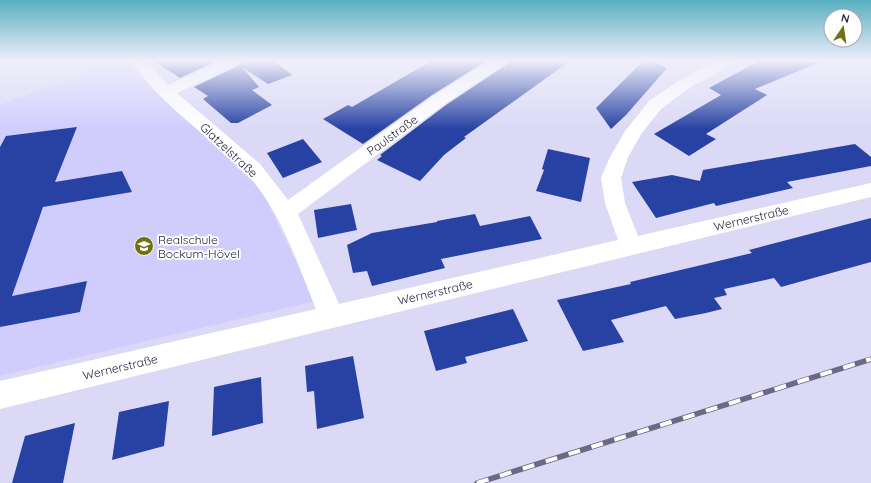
<svg xmlns="http://www.w3.org/2000/svg" width="871" height="483" viewBox="0 0 871 483" font-family="Quicksand,sans-serif">
<rect width="100%" height="100%" fill="#dbd9f6"/>
<!-- built -->
<path fill="#d0cdfd" d="M 121,61 L 124,61 L 262,191 L 315,301 L 0,376 L 0,105 Z"/>
<!-- building -->
<path fill="#2842a3" d="M 154,61 L 217,61 L 180,78 Z
M 242,61 L 274,61 L 292,75 L 268,84 L 242,67 L 259,87 L 252,90 L 272,105 L 238,123 L 231,123 L 203,99 L 208,96 L 194,87 L 240,65 Z
M 431,61 L 486,61 L 432,95 L 363,144 L 323,119 L 348,105 L 352,107 Z
M 508,61 L 570,61 L 464,137 L 466,138 L 444,155 L 420,181 L 377,160 L 382,156 L 380,155 L 446,105 L 506,65 Z
M 643,61 L 653,61 L 667,68 L 626,115 L 611,129 L 596,108 Z
M 759,61 L 820,62 L 755,89 L 767,95 L 706,134 L 716,139 L 689,156 L 654,134 L 721,95 L 709,88 Z
M 77,127 L 55,182 L 122,171 L 132,192 L 43,207 L 12,296 L 87,281 L 80,312 L 0,327 L 0,147 L 6,136 Z
M 303,139 L 322,162 L 283,178 L 267,153 Z
M 855,144 L 871,157 L 871,166 L 787,182 L 793,188 L 716,206 L 714,203 L 656,218 L 632,182 L 672,175 L 700,181 L 703,170 Z
M 548,149 L 590,158 L 581,202 L 536,191 L 544,170 L 542,169 Z
M 351,204 L 357,230 L 318,238 L 314,210 Z
M 475,214 L 480,226 L 530,216 L 542,239 L 441,259 L 445,268 L 372,286 L 367,271 L 353,273 L 347,245 L 372,233 L 437,222 L 437,221 Z
M 871,218 L 871,262 L 781,287 L 774,278 L 724,289 L 727,295 L 714,298 L 722,309 L 706,313 L 675,319 L 666,306 L 611,320 L 624,342 L 583,351 L 557,300 L 631,284 L 630,282 L 752,253 L 749,250 Z
M 513,309 L 528,341 L 465,357 L 467,363 L 436,371 L 424,331 Z
M 353,356 L 364,418 L 317,429 L 314,391 L 307,392 L 305,366 Z
M 261,377 L 263,423 L 212,436 L 214,387 Z
M 169,401 L 164,446 L 112,460 L 119,412 Z
M 75,423 L 63,483 L 12,483 L 25,436 Z"/>
<g fill="none" stroke-linecap="round" stroke-linejoin="round">
<!-- minor -->
<path fill="#fff" fill-rule="evenodd" d="M 131,61 L 147,61 L 168,85 L 221,61 L 241,61 L 239,64 L 177,93 L 260,164 L 288,200 L 433,96 L 489,61 L 507,61 L 505,64 L 445,104 L 298,214 L 339,304 L 618,240 L 605,203 L 601,178 L 610,157 L 625,131 L 649,101 L 677,82 L 716,61 L 735,61 L 733,64 L 689,88 L 661,109 L 642,133 L 628,157 L 621,178 L 625,203 L 638,236 L 871,183 L 871,197 L 0,409 L 0,381 L 316,309 C 297,263 281,211 246,173 C 209,135 161,106 131,61 Z"/>
<defs>
<path id="rail" d="M 477,483 L 871,359"/>
</defs>
<!-- rail casing -->
<use href="#rail" stroke="#6b6984" stroke-width="5.5"/>
<!-- rail -->
<use href="#rail" stroke="#fefefe" stroke-width="4" stroke-dasharray="12" stroke-linecap="butt"/>
</g>
<!-- sky -->
<linearGradient id="sky" x2="0" y2="1"><stop stop-color="#57b0c0"/><stop offset="0.47" stop-color="#efeefb"/><stop offset="1" stop-color="#efeefb" stop-opacity="0"/></linearGradient>
<rect width="871" height="129" fill="url(#sky)"/>
<!-- icons -->
<defs>
<symbol id="school-disc" viewBox="-11 -11 22 22"><circle r="9.5" fill="#726f10" stroke="#fefefe"/><path d="M0-5L7-2L0 1L-7-2ZM-4 1L0 2.5L4 1V4Q0 6-4 4Z" fill="#fff"/></symbol>
</defs>
<g fill-rule="evenodd">
<use href="#school-disc" x="133" y="235" width="22" height="22"/>
</g>
<g text-anchor="middle" dominant-baseline="central" stroke-width="4" stroke-linejoin="round" paint-order="stroke">
<!-- street labels -->
<g font-size="12" fill="#26233e" stroke="#fefefe">
<text transform="translate(392 135) rotate(-36)">Paulstraße</text>
<text transform="translate(229 150) rotate(43)">Glatzelstraße</text>
<text transform="translate(751 218) rotate(-13)">Wernerstraße</text>
<text transform="translate(435 292) rotate(-13)">Wernerstraße</text>
<text transform="translate(120 367) rotate(-13)">Wernerstraße</text>
</g>
<!-- poi labels -->
<g font-size="12" fill="#26233e" stroke="#fefefe" text-anchor="start">
<text x="158" y="239">Realschule<tspan x="158" dy="14">Bockum-Hövel</tspan></text>
</g>
</g>
<!-- north arrow -->
<g transform="translate(843 28) rotate(13)"><circle r="19" fill="#fefefe" stroke="#a8a6b1"/>
<path d="M0-3L7 15L0 10L-7 15Z" fill="#726f10"/>
<text y="-6" font-size="11" font-weight="bold" text-anchor="middle" fill="#26233e">N</text>
</g>
</svg>
